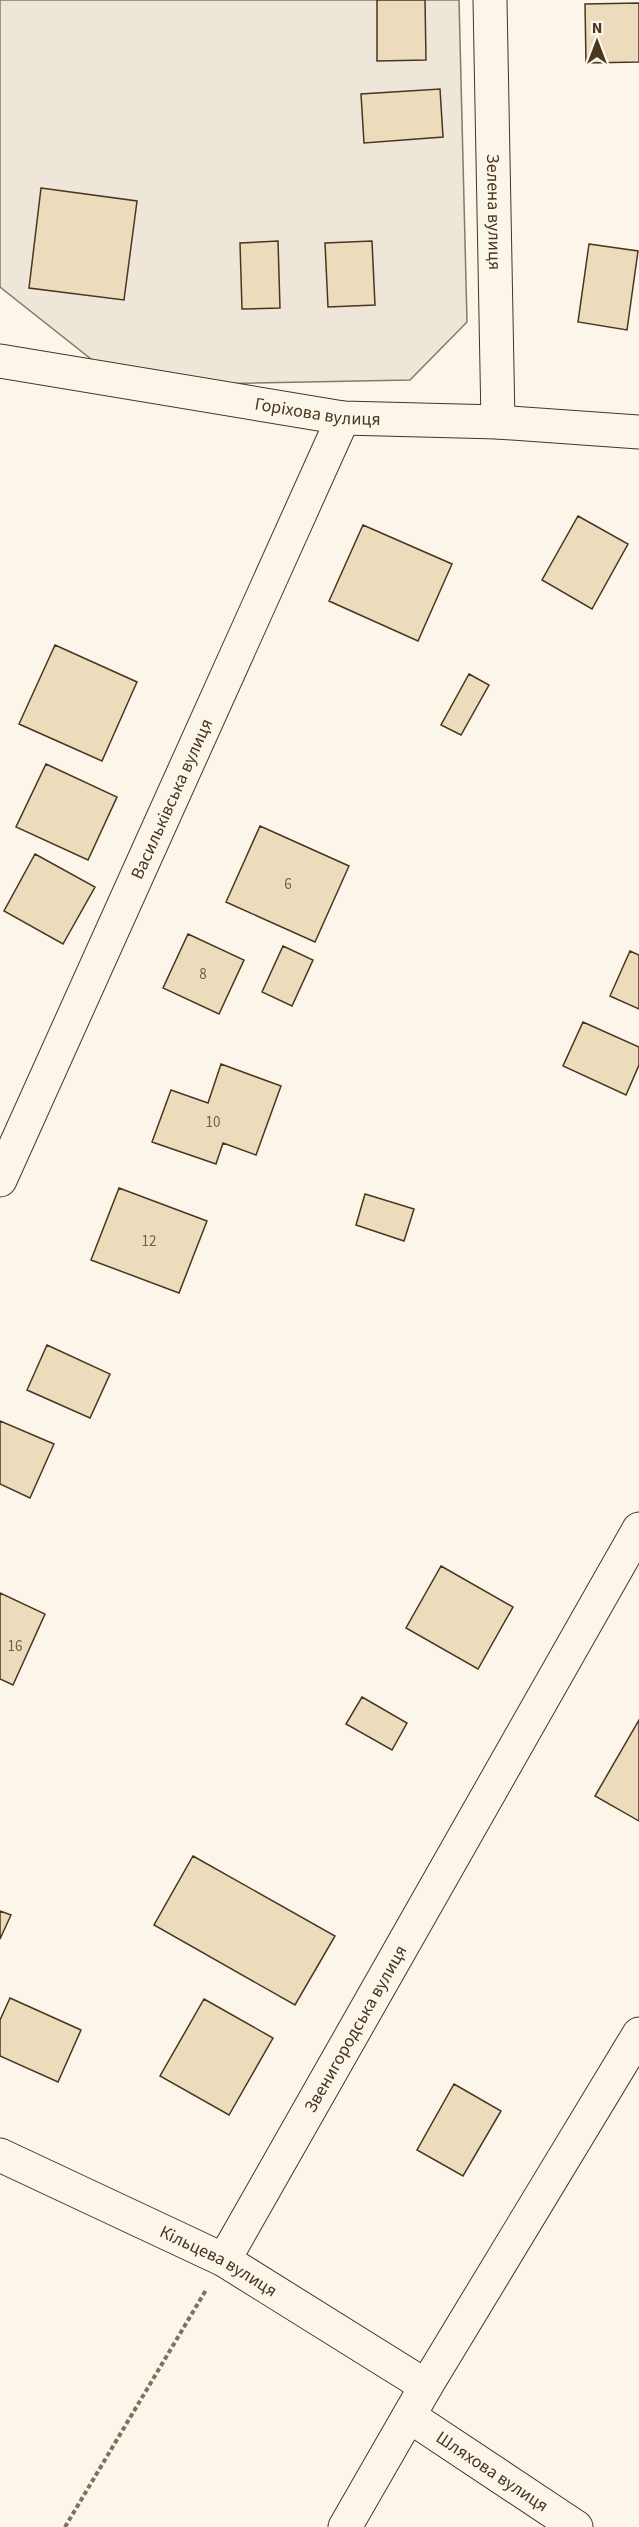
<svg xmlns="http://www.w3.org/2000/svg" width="639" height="2527" viewBox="0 0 639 2527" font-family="'Source Sans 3',sans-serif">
<rect width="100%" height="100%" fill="#fbf6e9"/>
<!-- green -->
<path fill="#ede6d9" stroke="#887966" stroke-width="1.5" d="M 0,0 L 459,0 L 467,322 L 410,380 L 206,384 L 110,374 L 0,287 Z"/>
<!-- building -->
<path fill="#ecdcbc" stroke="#4a3520" stroke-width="1.5" d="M 377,0 L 425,0 L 426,60 L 377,61 Z
M 639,3 L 639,62 L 586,63 L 585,4 Z
M 440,89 L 443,137 L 364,143 L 361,94 Z
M 41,188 L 137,201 L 124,300 L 29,288 Z
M 278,241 L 280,308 L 242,309 L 240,243 Z
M 372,241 L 375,305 L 328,307 L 325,243 Z
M 589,244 L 638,251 L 627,330 L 578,322 Z
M 578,516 L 628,544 L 592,609 L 542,580 Z
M 363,525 L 452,564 L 418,641 L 329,601 Z
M 55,645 L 137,682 L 102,761 L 19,724 Z
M 469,674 L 489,685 L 461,735 L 441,725 Z
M 46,764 L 117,797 L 88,860 L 16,827 Z
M 260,826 L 349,866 L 315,942 L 226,902 Z
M 35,854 L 95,887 L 63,944 L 4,911 Z
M 188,934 L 244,960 L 219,1014 L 163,988 Z
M 283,946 L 313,960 L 292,1006 L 262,992 Z
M 630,951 L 639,955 L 639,1009 L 610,996 Z
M 583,1022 L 639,1047 L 639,1065 L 626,1095 L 563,1066 Z
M 221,1064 L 281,1086 L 256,1155 L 223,1143 L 216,1164 L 152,1142 L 171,1090 L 208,1103 Z
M 119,1188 L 207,1221 L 179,1293 L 91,1260 Z
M 365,1194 L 414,1209 L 404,1241 L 356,1225 Z
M 47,1345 L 110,1374 L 90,1418 L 27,1390 Z
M 0,1421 L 54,1444 L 30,1498 L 0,1484 Z
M 441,1566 L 513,1607 L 478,1669 L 406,1628 Z
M 0,1593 L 45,1614 L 13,1685 L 0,1679 Z
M 362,1697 L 407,1723 L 392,1750 L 346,1724 Z
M 639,1720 L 639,1821 L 595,1796 Z
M 193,1856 L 335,1936 L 295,2005 L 154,1925 Z
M 0,1911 L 11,1915 L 0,1939 Z
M 10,1998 L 81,2030 L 58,2082 L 0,2056 L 0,2020 Z
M 204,1999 L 273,2038 L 229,2115 L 160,2076 Z
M 454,2084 L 501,2111 L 463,2176 L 417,2150 Z"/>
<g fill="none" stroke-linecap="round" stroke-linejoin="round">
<defs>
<g id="minor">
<path id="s1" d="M 490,0 L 498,422"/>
<path id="s2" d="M 0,361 L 343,418 L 498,422 L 639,432"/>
<path id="s3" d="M 0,1180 L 343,418"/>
<path id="s4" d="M 0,2155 L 224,2260 L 426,2386"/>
<path id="s5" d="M 224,2260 L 639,1529"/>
<path id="s6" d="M 409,2416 L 576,2527"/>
<path d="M 345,2527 L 426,2386 L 639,2034"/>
</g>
</defs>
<!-- minor casing -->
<use href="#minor" stroke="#4a3520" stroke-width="35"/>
<!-- path -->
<path stroke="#7f6f5c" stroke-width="4" stroke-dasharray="4.5 3" stroke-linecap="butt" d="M 65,2527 L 206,2290"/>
<!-- minor -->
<use href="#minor" stroke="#fbf6e9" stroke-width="33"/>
</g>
<g text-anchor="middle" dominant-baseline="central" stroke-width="4.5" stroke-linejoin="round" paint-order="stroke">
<!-- number labels -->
<g font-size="15" fill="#725f47">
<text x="288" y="884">6</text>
<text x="203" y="974">8</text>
<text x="213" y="1122">10</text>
<text x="149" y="1241">12</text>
<text x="15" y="1646">16</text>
</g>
<!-- street labels -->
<g font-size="18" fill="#4a3520" stroke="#fbf6e9">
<text stroke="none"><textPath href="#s1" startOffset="212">Зелена вулиця</textPath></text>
<text stroke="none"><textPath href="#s2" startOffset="322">Горіхова вулиця</textPath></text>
<text stroke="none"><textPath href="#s3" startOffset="418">Васильківська вулиця</textPath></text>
<text stroke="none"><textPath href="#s5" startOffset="266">Звенигородська вулиця</textPath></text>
<text stroke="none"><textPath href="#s4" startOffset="243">Кільцева вулиця</textPath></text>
<text stroke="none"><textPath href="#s6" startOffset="100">Шляхова вулиця</textPath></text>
</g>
</g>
<!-- north arrow -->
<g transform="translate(597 42)" stroke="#fbf6e9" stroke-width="4.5" paint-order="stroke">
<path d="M0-4.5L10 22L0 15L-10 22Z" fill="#4a3520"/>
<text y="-9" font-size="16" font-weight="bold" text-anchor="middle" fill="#4a3520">N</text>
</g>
</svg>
